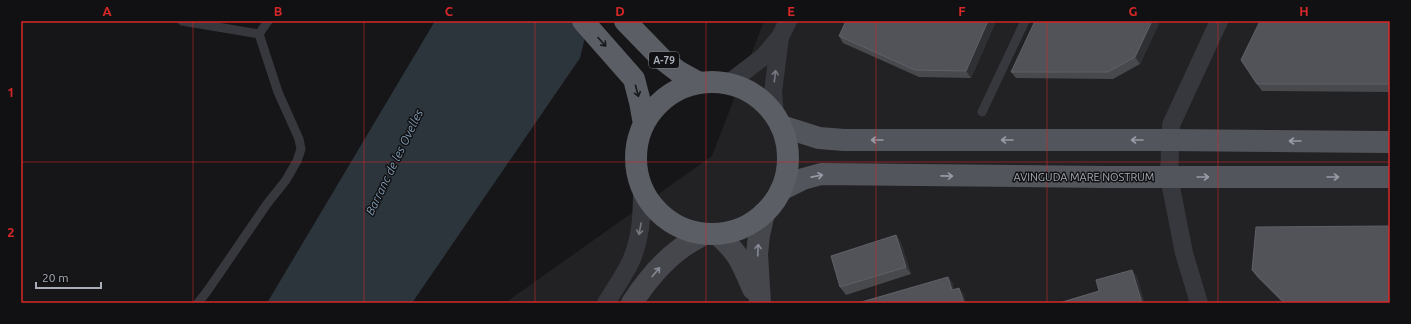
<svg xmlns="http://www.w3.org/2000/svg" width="1411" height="324" viewBox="0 0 1411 324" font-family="Ubuntu,sans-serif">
<rect width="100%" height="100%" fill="#161618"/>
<!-- built -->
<path fill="#222225" d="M 764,21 L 1390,21 L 1390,303 L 505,303 L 712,156 Z"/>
<!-- water -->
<path fill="#2c353c" d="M 435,21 L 589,21 L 580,58 L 412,303 L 267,303 Z"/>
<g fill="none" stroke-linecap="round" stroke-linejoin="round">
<!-- service -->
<path stroke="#37383d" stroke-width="9" d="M 182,21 L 259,34
M 259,34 L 268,21
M 982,112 L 1025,21
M 198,303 L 208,290 L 267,204 L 286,180 L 297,161 L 301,149 L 299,139 L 278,92 L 259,34"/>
<!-- minor -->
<path stroke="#37383d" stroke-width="18" d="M 729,83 L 763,57 L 780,37 L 788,21
M 775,115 L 773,92 L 780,37
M 606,303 C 614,290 623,277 630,263 C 641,240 642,215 642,190
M 1199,303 L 1184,253 L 1169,177 L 1171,125 L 1219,21"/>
<!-- secondary -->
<path stroke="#45474d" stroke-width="22" d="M 717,234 C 739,253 742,263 753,289
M 632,303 C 645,283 661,263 680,249 C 687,243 696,239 704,234
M 760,303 L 757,254 L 759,235 L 764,213"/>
<!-- primary -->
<path stroke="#53555c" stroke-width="22" d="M 781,126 L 819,138 L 844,140 L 1169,140 L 1390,142
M 781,190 L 803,179 L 821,174 L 1104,177 L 1390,177"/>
<!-- trunk -->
<path stroke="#5b5e65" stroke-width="22" d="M 583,21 L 634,79 L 640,102 L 644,124
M 625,21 L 662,59 L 679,72 L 699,83
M636 158a76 76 0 1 1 152 0a76 76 0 1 1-152 0Z"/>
</g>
<!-- wall -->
<path fill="#47494d" d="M 996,21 L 971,78 L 919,77 L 843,43 L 839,36 Z
M 1160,21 L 1140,64 L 1113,79 L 1016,78 L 1011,72 Z
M 1390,21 L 1390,92 L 1262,91 L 1257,84 Z
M 896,235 L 901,243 L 911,274 L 846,295 L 840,287 Z
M 1252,270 L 1390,303 L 1283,303 L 1257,277 Z"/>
<!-- shaded-wall -->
<path fill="#2f3033" d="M 988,21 L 996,21 L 971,78 L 966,71 Z
M 1152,21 L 1160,21 L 1140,64 L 1135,57 Z
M 896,235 L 901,243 L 911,274 L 906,267 Z
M 1132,270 L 1137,276 L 1145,303 L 1142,303 Z
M 948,277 L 953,283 L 956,297 L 952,290 Z
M 959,288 L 964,294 L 966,303 L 964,303 Z"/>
<!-- building -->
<path fill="#525359" stroke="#5f6168" d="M 846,21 L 988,21 L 966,71 L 915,70 L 839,36 Z
M 1035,21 L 1152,21 L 1135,57 L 1108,72 L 1011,72 Z
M 1260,21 L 1390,21 L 1390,84 L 1257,84 L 1241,60 Z
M 1390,226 L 1390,303 L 1285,303 L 1252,270 L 1256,227 Z
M 896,235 L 906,267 L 840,287 L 831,256 Z
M 1132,270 L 1142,303 L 1059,303 L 1099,291 L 1096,280 Z
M 948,277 L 952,290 L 959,288 L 964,303 L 858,303 Z"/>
<!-- one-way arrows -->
<defs><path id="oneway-shaft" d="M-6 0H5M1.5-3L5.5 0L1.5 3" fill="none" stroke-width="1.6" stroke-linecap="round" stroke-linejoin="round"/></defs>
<g stroke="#18191b">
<use href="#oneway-shaft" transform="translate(602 42) rotate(48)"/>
<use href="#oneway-shaft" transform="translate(637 91) rotate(75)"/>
</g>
<g stroke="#757881">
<use href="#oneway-shaft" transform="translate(775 76) rotate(-83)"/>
<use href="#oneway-shaft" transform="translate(640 229) rotate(100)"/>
</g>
<g stroke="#979ba6">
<use href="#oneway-shaft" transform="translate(877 140) rotate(-180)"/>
<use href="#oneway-shaft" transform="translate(1007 140) rotate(-180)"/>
<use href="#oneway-shaft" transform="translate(1137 140) rotate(-180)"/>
<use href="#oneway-shaft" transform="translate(1295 141) rotate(-180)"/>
<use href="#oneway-shaft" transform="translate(817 176) rotate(-11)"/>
<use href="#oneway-shaft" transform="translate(947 176) rotate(1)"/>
<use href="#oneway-shaft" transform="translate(1203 177)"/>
<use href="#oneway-shaft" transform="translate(1333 177)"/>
</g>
<g stroke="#858993">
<use href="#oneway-shaft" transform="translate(758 250) rotate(-87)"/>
<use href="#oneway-shaft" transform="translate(656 272) rotate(-50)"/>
</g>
<!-- grid -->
<path fill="none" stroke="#d62828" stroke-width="1" stroke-opacity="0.55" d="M 193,21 L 193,303M 364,21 L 364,303M 535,21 L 535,303M 706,21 L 706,303M 876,21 L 876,303M 1047,21 L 1047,303M 1218,21 L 1218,303M 21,162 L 1390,162"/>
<g text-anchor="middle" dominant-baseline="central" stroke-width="3" stroke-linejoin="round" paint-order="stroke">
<!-- shield labels -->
<rect fill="#111113" stroke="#7b7e86" stroke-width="1" x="649" y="52" width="30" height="16" rx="3"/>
<g font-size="10" font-weight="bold" fill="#a8adb8">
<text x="664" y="60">A-79</text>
</g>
<!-- street labels -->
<g font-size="11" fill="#a8adb8" stroke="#111113">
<text x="1084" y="177">AVINGUDA MARE NOSTRUM</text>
</g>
<!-- water labels -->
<g font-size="12" font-style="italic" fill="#7f9bb3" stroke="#111113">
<text transform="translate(394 162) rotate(-64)">Barranc de les Ovelles</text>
</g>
</g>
<!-- border -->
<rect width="1411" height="324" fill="none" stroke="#111113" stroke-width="44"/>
<!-- scale -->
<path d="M36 282v6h65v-6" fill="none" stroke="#a8adb8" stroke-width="2"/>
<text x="42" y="282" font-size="12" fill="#a8adb8" stroke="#111113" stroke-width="3" paint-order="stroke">20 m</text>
<rect x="22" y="22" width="1367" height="280" fill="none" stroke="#d62828" stroke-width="1.5"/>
<g font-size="13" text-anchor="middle" font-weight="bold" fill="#d62828">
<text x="107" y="16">A</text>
<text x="278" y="16">B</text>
<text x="449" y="16">C</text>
<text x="620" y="16">D</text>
<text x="791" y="16">E</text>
<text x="962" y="16">F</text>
<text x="1133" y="16">G</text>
<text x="1304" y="16">H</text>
<text x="11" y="97">1</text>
<text x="11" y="237">2</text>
</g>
</svg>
